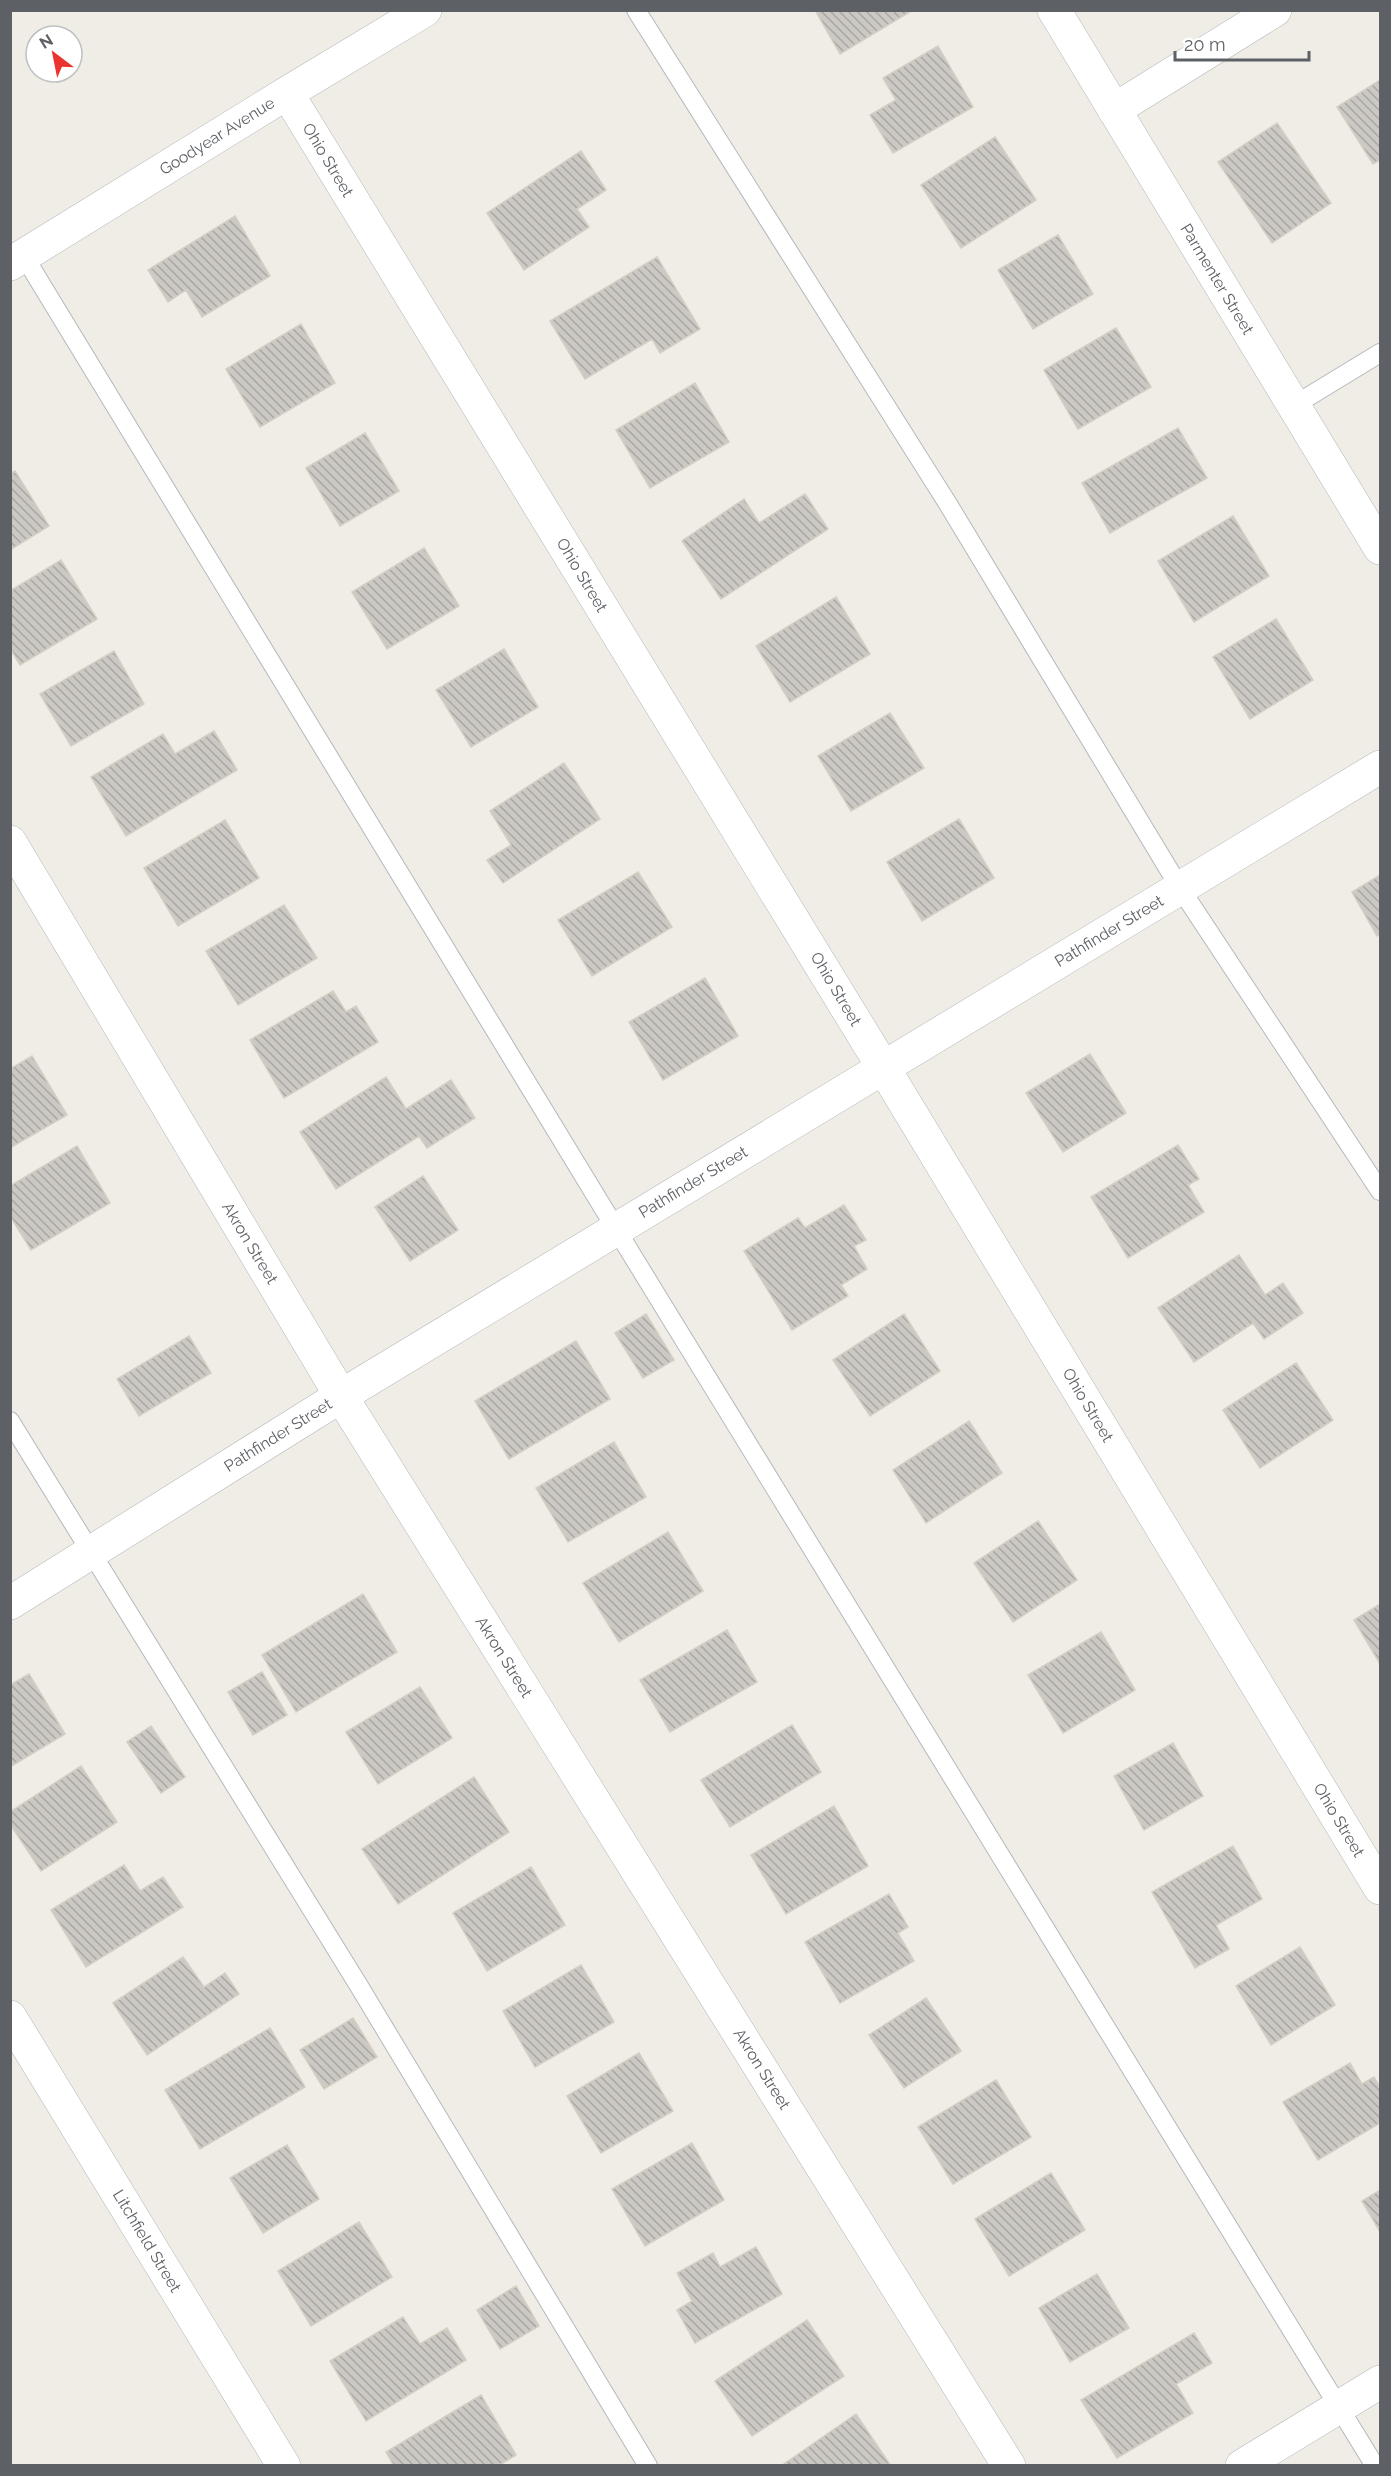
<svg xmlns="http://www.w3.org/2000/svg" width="1391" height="2476" viewBox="0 0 1391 2476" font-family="Raleway,sans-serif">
<defs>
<pattern id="building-back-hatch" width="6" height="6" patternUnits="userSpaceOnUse" patternTransform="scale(1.5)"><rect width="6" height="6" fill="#ccc9c4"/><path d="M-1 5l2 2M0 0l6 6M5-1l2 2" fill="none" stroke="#a9a7a3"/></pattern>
</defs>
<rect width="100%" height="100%" fill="#efede5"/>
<!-- building -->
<path fill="url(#building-back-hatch)" stroke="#d4cec3" stroke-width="1.5" d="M 815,10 L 913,10 L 840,54 Z
M 938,46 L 973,107 L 893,153 L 870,115 L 896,100 L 883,78 Z
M 1380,80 L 1380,160 L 1373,164 L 1337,107 Z
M 1277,123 L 1331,203 L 1272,243 L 1218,162 Z
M 995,137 L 1036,200 L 961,248 L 921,185 Z
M 581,151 L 606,190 L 577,209 L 589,227 L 524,270 L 487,213 Z
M 235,216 L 270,276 L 202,317 L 186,290 L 168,302 L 148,270 Z
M 1058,235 L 1093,294 L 1033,329 L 998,270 Z
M 657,257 L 700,329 L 660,353 L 652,339 L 585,379 L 550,321 Z
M 301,324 L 335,383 L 260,427 L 226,369 Z
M 1116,328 L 1151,387 L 1078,429 L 1044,370 Z
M 695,383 L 729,442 L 650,488 L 616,430 Z
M 1178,428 L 1207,478 L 1110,533 L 1082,483 Z
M 365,433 L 399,491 L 340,526 L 306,468 Z
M 15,471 L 49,526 L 10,550 L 10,474 Z
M 805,494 L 828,529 L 721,599 L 682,541 L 744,499 L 759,523 Z
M 1233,516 L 1269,576 L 1194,622 L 1158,561 Z
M 424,548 L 459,606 L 387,649 L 352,592 Z
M 61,560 L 97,619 L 20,665 L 10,648 L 10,591 Z
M 836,597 L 870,654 L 790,702 L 756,646 Z
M 1276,619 L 1313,680 L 1250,719 L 1213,657 Z
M 504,649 L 538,707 L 471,747 L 436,690 Z
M 114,651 L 144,704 L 71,746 L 40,694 Z
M 890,713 L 924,768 L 851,811 L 818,756 Z
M 214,731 L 237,770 L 126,836 L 91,777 L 163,734 L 175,754 Z
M 564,763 L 600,819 L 503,883 L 487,860 L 511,845 L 490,811 Z
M 959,819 L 994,878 L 922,921 L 887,862 Z
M 225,820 L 259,878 L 178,926 L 144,868 Z
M 638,872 L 672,927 L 592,976 L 558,920 Z
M 1380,875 L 1380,934 L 1377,936 L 1352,892 Z
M 284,905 L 317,958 L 238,1005 L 206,951 Z
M 705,978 L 738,1036 L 663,1080 L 629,1022 Z
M 333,991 L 346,1012 L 356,1006 L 378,1042 L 284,1098 L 250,1040 Z
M 1090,1054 L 1126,1113 L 1063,1152 L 1026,1093 Z
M 32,1056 L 67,1115 L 10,1148 L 10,1069 Z
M 386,1077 L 406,1109 L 451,1080 L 475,1118 L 427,1148 L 419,1136 L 336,1189 L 300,1132 Z
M 1178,1145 L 1199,1179 L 1188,1185 L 1204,1212 L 1128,1258 L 1091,1197 Z
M 77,1146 L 110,1203 L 31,1250 L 10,1216 L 10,1186 Z
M 423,1176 L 458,1230 L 410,1261 L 375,1207 Z
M 844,1205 L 866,1240 L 854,1246 L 867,1269 L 841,1285 L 848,1296 L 792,1330 L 744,1251 L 798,1218 L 805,1228 Z
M 1239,1255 L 1265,1295 L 1283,1283 L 1303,1313 L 1264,1339 L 1253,1323 L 1194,1362 L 1158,1308 Z
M 646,1314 L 674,1360 L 643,1378 L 615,1333 Z
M 904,1314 L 940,1371 L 870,1416 L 833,1360 Z
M 189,1336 L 211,1373 L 139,1416 L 117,1379 Z
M 576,1341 L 610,1399 L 509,1459 L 475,1401 Z
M 1296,1363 L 1333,1420 L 1260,1468 L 1223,1410 Z
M 969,1421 L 1002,1473 L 926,1523 L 893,1470 Z
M 614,1442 L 646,1497 L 568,1542 L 536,1488 Z
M 1038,1521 L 1077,1580 L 1013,1622 L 974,1563 Z
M 668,1532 L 703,1591 L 619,1642 L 583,1583 Z
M 363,1594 L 397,1652 L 296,1712 L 262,1655 Z
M 1380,1604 L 1380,1664 L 1354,1620 Z
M 727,1630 L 757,1682 L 670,1732 L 640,1680 Z
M 1101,1632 L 1135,1690 L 1063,1733 L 1028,1675 Z
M 262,1672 L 287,1715 L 253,1735 L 228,1692 Z
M 29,1674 L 65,1734 L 10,1767 L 10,1685 Z
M 420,1687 L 452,1738 L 378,1784 L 346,1732 Z
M 792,1725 L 821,1772 L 730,1827 L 701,1780 Z
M 151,1726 L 185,1777 L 161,1793 L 127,1742 Z
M 1173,1743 L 1203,1796 L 1144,1830 L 1114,1776 Z
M 81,1766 L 117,1822 L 41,1871 L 10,1824 L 10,1812 Z
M 474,1777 L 509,1832 L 398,1904 L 362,1849 Z
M 834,1806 L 868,1866 L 786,1914 L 751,1855 Z
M 1233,1846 L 1262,1899 L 1216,1925 L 1229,1949 L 1195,1968 L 1152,1892 Z
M 124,1865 L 140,1891 L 163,1877 L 183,1907 L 86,1967 L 51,1910 Z
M 531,1867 L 565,1925 L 487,1971 L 453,1913 Z
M 889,1894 L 908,1927 L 898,1933 L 914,1961 L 840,2003 L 805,1942 Z
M 1300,1947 L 1335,2005 L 1271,2045 L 1236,1986 Z
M 183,1957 L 204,1987 L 225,1973 L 239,1994 L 147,2055 L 113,2003 Z
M 581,1965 L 614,2022 L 535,2067 L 503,2011 Z
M 926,1998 L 961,2051 L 904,2088 L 869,2035 Z
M 353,2018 L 377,2057 L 324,2089 L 300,2050 Z
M 270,2028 L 305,2087 L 200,2149 L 165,2090 Z
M 639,2053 L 673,2111 L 601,2153 L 567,2096 Z
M 1350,2063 L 1362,2084 L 1374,2077 L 1380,2087 L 1380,2123 L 1318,2160 L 1283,2102 Z
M 996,2080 L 1031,2137 L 953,2184 L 918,2127 Z
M 692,2143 L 724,2200 L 645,2246 L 612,2189 Z
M 287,2145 L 319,2199 L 263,2233 L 230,2178 Z
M 1051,2173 L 1085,2230 L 1009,2276 L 975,2219 Z
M 1380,2190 L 1380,2232 L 1362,2201 Z
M 359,2222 L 392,2277 L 311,2326 L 278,2271 Z
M 756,2247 L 782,2294 L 695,2343 L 677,2310 L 692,2301 L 677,2273 L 713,2253 L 720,2267 Z
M 1097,2274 L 1129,2328 L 1070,2362 L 1039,2308 Z
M 516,2286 L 539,2326 L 500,2349 L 477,2310 Z
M 403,2317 L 420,2344 L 447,2328 L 466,2360 L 366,2421 L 330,2361 Z
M 807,2320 L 844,2376 L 752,2436 L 715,2381 Z
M 1194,2333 L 1212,2363 L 1176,2384 L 1193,2413 L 1117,2458 L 1081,2400 Z
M 481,2395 L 516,2455 L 498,2466 L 394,2466 L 386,2452 Z
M 856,2414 L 891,2466 L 781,2466 Z"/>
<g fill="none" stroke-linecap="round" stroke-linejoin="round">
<defs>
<path id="service" d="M 636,10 L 948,504 L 1180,888 L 1380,1191
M 24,256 L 616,1229 L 1375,2466
M 1293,406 L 1380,353
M 10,1421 L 359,1986 L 648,2466"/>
<path id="minor" d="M 1054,10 L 1380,548
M 287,93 L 883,1067 L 1380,1888
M 1114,110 L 1275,10
M 10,264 L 287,93 L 425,10
M 10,842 L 341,1396 L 1009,2466
M 10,1603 L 341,1396 L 1380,767
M 10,2017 L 284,2466
M 1242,2466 L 1380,2382"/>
</defs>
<!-- service casing -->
<use href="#service" stroke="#b5b8bc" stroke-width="20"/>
<!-- minor casing -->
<use href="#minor" stroke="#b5b8bc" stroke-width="34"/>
<!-- service -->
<use href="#service" stroke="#fff" stroke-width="18"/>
<!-- minor -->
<use href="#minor" stroke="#fff" stroke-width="33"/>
</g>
<g text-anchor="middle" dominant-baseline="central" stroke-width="5" stroke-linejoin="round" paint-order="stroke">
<!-- street labels -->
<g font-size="16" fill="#5d6166" stroke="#fff">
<text transform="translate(217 136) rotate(-32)">Goodyear Avenue</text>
<text transform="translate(328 160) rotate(59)">Ohio Street</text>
<text transform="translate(1217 279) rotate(59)">Parmenter Street</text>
<text transform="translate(582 575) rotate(59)">Ohio Street</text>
<text transform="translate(1109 931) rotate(-31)">Pathfinder Street</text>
<text transform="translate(836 989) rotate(59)">Ohio Street</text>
<text transform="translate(693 1182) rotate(-31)">Pathfinder Street</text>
<text transform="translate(250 1243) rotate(59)">Akron Street</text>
<text transform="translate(1088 1405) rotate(59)">Ohio Street</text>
<text transform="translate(278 1435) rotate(-32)">Pathfinder Street</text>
<text transform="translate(504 1657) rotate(58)">Akron Street</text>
<text transform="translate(1339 1820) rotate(59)">Ohio Street</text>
<text transform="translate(762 2069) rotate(58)">Akron Street</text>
<text transform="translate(147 2241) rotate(59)">Litchfield Street</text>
</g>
</g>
<!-- border -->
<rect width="1391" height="2476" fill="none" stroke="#5d6166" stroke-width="24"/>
<!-- north arrow -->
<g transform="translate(54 54) rotate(328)"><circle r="28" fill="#ffffff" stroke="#bec0c2" stroke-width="1.5"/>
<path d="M0-4.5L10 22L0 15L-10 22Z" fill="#eb342f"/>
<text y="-9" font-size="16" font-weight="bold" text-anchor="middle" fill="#5d6166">N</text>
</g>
<!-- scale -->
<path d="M1175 51v9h134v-9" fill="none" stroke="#5d6166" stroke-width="3"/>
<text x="1184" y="51" font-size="18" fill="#5d6166" stroke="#ffffff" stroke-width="4.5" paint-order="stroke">20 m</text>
</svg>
